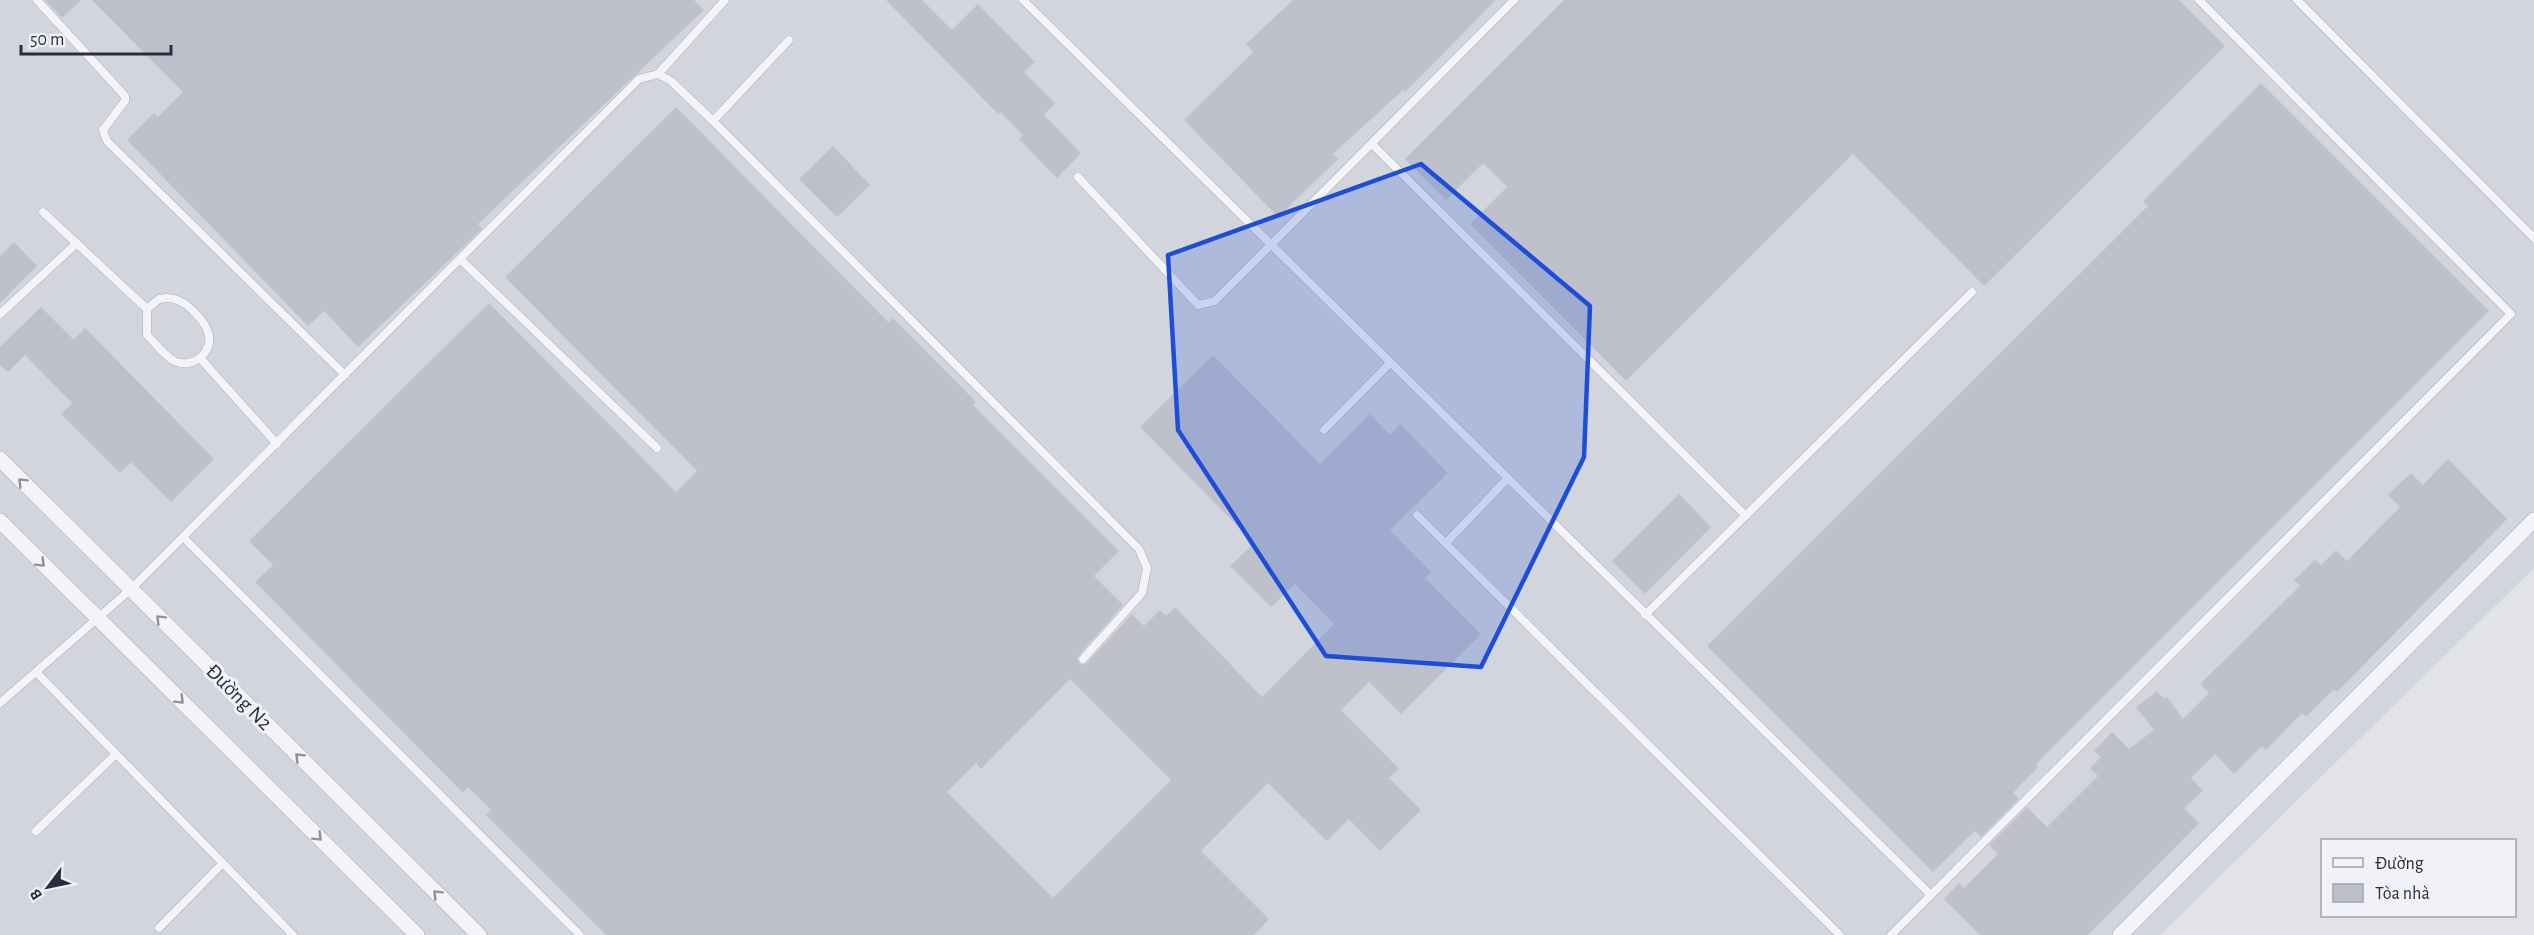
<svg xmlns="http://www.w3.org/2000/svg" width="2534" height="935" viewBox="0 0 2534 935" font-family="'Alegreya Sans',sans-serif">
<rect width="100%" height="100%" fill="#e1e3e9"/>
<!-- built -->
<path fill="#d3d5de" d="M 0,0 L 2534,0 L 2534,568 L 2160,935 L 0,935 Z"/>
<!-- building -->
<path fill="#bec1cc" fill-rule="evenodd" d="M 45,0 L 81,0 L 62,18 Z
M 92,0 L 694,0 L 704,10 L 478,224 L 482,229 L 358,347 L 324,311 L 308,326 L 127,140 L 154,113 L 158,117 L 183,92 Z
M 886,0 L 922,0 L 952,30 L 978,4 L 1035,62 L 1024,72 L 1055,103 L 1044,115 L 1081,153 L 1057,178 L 1019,139 L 1023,135 L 1000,112 L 998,114 Z
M 1293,0 L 1496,0 L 1405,92 L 1403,90 L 1333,154 L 1338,159 L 1278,217 L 1184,120 L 1253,52 L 1246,44 Z
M 1564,0 L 2179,0 L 2225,46 L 1984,286 L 1853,154 L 1626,381 L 1470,224 L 1507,187 L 1483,163 L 1446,200 L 1405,159 Z
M 2261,83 L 2489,311 L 2036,764 L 2038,767 L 2013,793 L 2019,799 L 1981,837 L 1975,831 L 1933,872 L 1707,646 L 2148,206 L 2143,201 Z
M 676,107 L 889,323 L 893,318 L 976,402 L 973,405 L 1119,551 L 1094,576 L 1123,605 L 1079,655 L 1077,660 L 1081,665 L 1087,663 L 1132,614 L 1144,626 L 1160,610 L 1166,616 L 1175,607 L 1262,697 L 1334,624 L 1295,584 L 1271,607 L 1230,566 L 1254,543 L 1140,427 L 1213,355 L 1320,464 L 1370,414 L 1390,435 L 1400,424 L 1448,473 L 1390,530 L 1431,572 L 1425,578 L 1481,634 L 1401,714 L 1369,682 L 1341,710 L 1399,769 L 1389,778 L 1421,810 L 1380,851 L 1349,819 L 1327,841 L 1268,783 L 1201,851 L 1269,919 L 1254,935 L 606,935 L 486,815 L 491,810 L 468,787 L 463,793 L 255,582 L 273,565 L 249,541 L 489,303 L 676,492 L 697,471 L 505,277 ZM 1070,679 L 1171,780 L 1053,898 L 947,792 L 976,763 L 981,769 Z
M 833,146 L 870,185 L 837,217 L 799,179 Z
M 14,242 L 37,266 L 0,303 L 0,256 Z
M 41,307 L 74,340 L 85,328 L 214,459 L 171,502 L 131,462 L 120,473 L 61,414 L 72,403 L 25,355 L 8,372 L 0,365 L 0,347 Z
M 2448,459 L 2507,519 L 2337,692 L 2334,689 L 2306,717 L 2302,713 L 2266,750 L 2262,746 L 2234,774 L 2215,754 L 2191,778 L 2203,791 L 2184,808 L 2199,823 L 2088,935 L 1980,935 L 1944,899 L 1959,883 L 1964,888 L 1998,854 L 1989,845 L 2027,807 L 2047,827 L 2098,776 L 2090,768 L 2101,757 L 2094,751 L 2112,732 L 2129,749 L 2154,730 L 2136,707 L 2157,691 L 2164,699 L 2167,697 L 2183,719 L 2209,693 L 2200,684 L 2300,586 L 2294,580 L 2315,560 L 2321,565 L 2336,550 L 2347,561 L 2400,507 L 2388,495 L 2411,473 L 2423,485 Z
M 1679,494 L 1711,527 L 1645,594 L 1612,561 Z"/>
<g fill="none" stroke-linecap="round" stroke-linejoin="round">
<defs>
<path id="service" d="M 37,0 L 125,96 L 125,101 L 103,130 L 107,141 L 345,375
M 1023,0 L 1931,895
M 2297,0 L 2534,238
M 658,74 L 725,0
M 713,121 L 789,40
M 1372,144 L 1746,516
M 1078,177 L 1198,305 L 1215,301 L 1514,0
M 43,212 L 147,309
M 460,259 L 657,448
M 166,298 C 177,298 184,302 191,309 C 198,316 205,322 208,332 C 215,351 193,370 174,361 C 164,355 155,343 147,335 L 147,309 L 159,299 Z
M 0,314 L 77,243
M 200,358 L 277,444
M 1324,430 L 1390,363
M 1417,515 L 1840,935
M 183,537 L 580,935
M 1446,543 L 1507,479
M 1645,615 L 1972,292
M 37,673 L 293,935
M 0,703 L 130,590 L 639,79 L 658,74 L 671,81 L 713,121 L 1139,549 L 1147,568 L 1142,593 L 1083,659
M 36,831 L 116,754
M 159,928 L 223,863
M 1891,935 L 2511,314 L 2199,0"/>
<path id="minor" d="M 0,459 L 479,935
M 0,521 L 417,935
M 2120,935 L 2534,520"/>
</defs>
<!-- service casing -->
<use href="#service" stroke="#aaacb6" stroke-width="9"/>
<!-- minor casing -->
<use href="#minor" stroke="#aaacb6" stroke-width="16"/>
<!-- service -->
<use href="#service" stroke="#f4f4f8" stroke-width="8"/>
<!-- minor -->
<use href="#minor" stroke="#f4f4f8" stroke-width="15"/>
</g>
<!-- one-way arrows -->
<defs><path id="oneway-chevron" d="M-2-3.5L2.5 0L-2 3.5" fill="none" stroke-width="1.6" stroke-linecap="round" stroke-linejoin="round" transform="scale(1.5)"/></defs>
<g stroke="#8f909c">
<use href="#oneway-chevron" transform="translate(22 482) rotate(-135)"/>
<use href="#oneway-chevron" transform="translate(41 563) rotate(45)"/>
<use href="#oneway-chevron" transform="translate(160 619) rotate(-135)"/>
<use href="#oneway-chevron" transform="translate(180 700) rotate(45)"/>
<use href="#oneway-chevron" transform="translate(299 757) rotate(-135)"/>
<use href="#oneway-chevron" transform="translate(318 837) rotate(45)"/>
<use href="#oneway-chevron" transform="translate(437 894) rotate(-135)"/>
</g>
<!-- marked area -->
<path fill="#1d4ed8" fill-opacity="0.2" stroke="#1d4ed8" stroke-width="4.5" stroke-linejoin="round" d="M 1421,164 L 1590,306 L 1584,457 L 1481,667 L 1326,656 L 1178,430 L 1168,255 Z"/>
<g text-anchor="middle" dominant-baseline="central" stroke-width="6" stroke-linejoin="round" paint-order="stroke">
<!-- street labels -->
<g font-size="21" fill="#2a2d40" stroke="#f0f2f7">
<text transform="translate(239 697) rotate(45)">Đường N2</text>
</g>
</g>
<!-- legend -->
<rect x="2321" y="839" width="195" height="78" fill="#f0f2f7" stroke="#a1a3ae" stroke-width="1.5"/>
<rect x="2333" y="858" width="30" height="9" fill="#f4f4f8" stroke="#a1a3ae" stroke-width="1.5"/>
<text x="2375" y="869" font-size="18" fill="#2a2d40">Đường</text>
<rect x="2333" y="884" width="30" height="18" fill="#bec1cc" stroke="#a1a3ae" stroke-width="1.5"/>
<text x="2375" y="899" font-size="18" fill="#2a2d40">Tòa nhà</text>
<!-- north arrow -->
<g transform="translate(48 887) rotate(238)" stroke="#f0f2f7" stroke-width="4.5" paint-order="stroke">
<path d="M0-4.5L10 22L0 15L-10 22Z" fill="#2a2d40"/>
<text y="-9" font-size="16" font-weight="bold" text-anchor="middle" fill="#2a2d40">B</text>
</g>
<!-- scale -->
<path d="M21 45v9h150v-9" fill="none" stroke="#2a2d40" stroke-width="3"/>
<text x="30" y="45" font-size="18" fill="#2a2d40" stroke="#f0f2f7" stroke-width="4.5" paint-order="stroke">50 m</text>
</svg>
